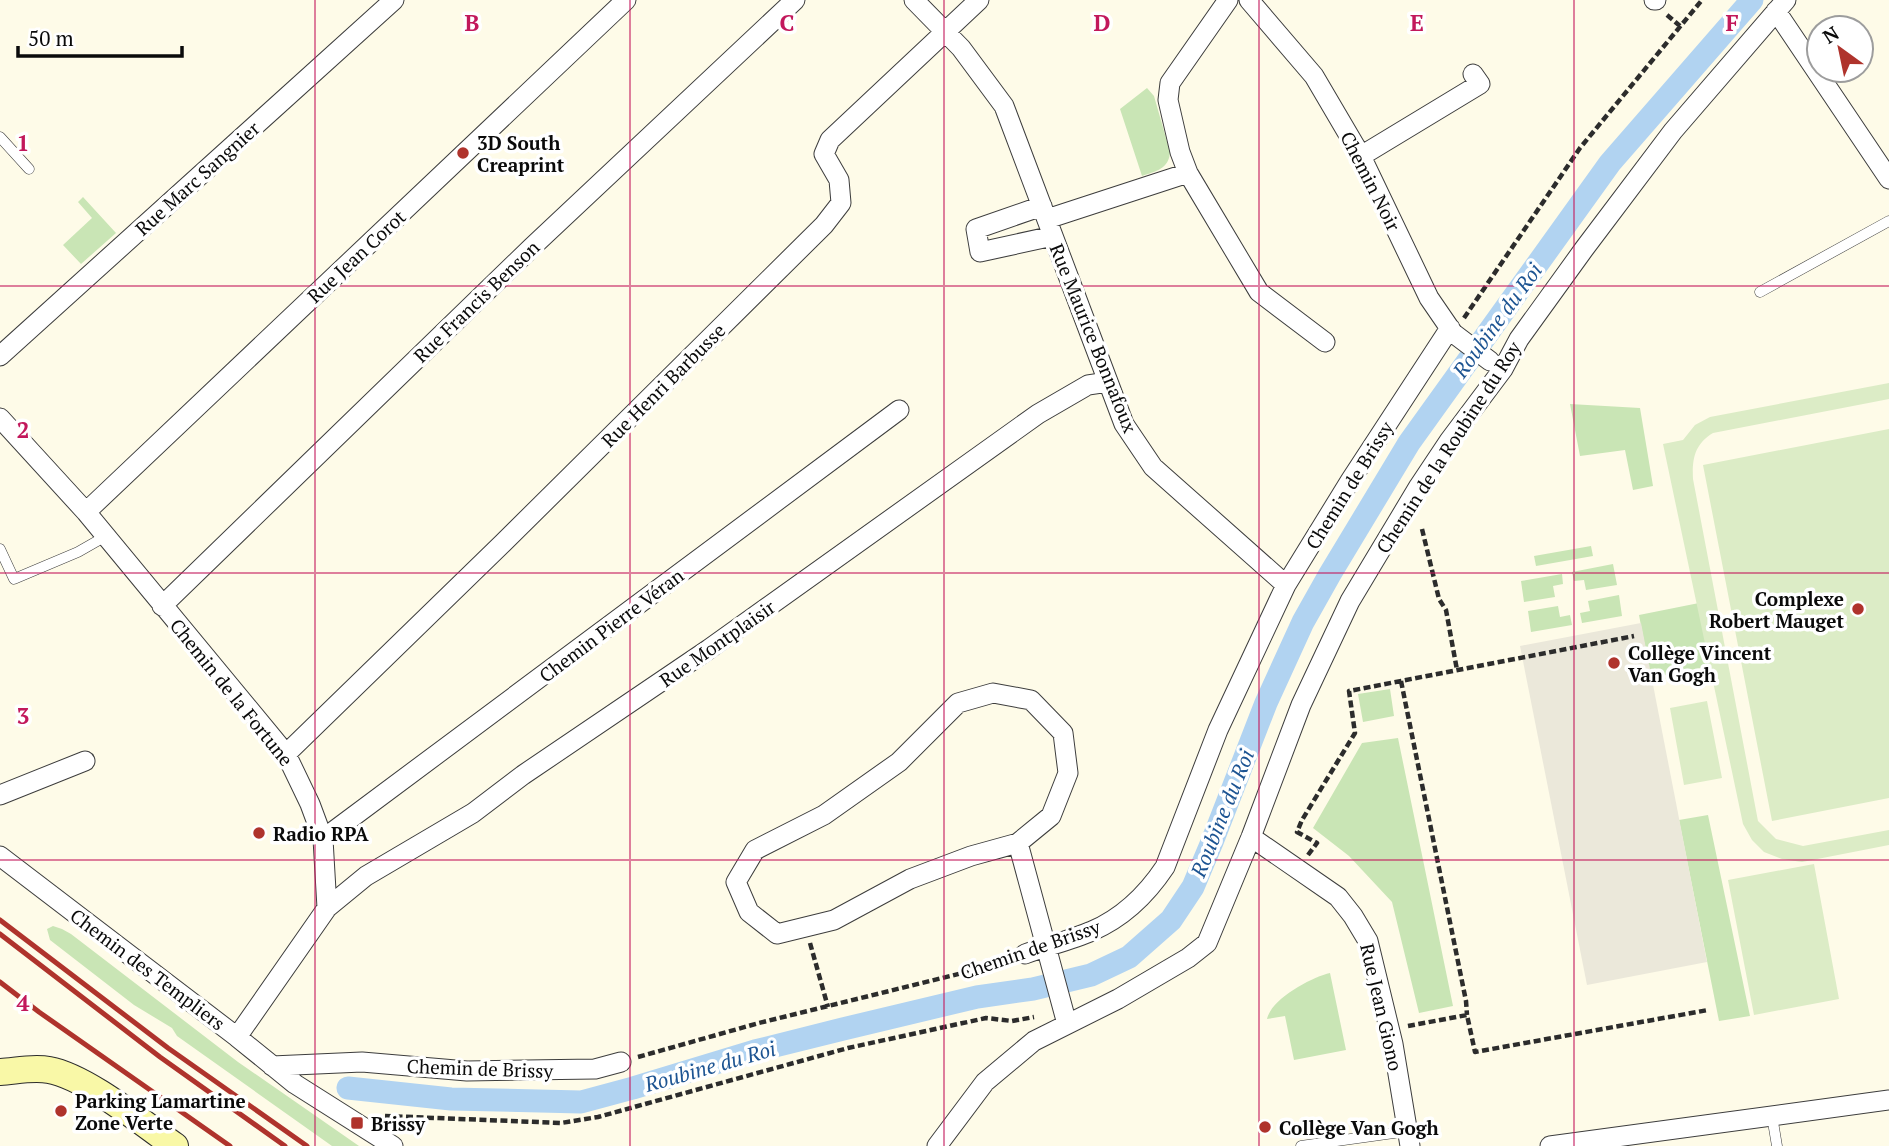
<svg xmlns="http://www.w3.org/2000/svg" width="1889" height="1146" viewBox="0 0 1889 1146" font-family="'PT Serif',serif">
<rect width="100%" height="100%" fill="#fefbe8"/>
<!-- green -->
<path fill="#c9e5b5" d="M 1147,88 L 1154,96 L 1170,152 C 1169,169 1156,171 1142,176 L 1120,109 Z
M 83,197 L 116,233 L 81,264 L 63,245 L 92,218 L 78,202 Z
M 1570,404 L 1640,408 L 1653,486 L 1633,490 L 1625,450 L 1580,456 Z
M 1591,546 L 1593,556 L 1536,566 L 1534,556 Z
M 1613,564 L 1617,585 L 1586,590 L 1584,580 L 1574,581 L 1572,572 Z
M 1562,574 L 1563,584 L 1553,586 L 1555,597 L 1524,602 L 1521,581 Z
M 1619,595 L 1622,616 L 1582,623 L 1580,613 L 1590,611 L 1588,601 Z
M 1699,603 L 1711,666 L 1651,678 L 1639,615 Z
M 1558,606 L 1560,617 L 1570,615 L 1572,625 L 1531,632 L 1528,611 Z
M 1390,689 L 1394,716 L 1363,722 L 1358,694 Z
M 1398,738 L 1453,1006 L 1419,1013 L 1392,902 L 1349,856 L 1313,828 L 1362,743 Z
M 1708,815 L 1750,1016 L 1719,1021 L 1679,820 Z
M 53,926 L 62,929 L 71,934 L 238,1062 L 359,1146 L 332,1146 L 177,1036 L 172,1028 L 134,1005 L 50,940 L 47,929 Z
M 1330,973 L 1346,1050 L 1294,1060 L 1285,1016 L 1267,1019 C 1271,999 1312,977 1330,973 Z"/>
<!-- pitch -->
<path fill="#dcecc6" d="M 1889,383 L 1889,399 L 1713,433 C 1695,444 1692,458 1693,479 L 1758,821 L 1776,839 L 1803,846 L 1889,830 L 1889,845 L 1802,862 L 1782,859 L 1764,852 L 1752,840 L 1743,824 L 1663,444 L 1683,440 L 1695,425 L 1710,417 Z
M 1889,429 L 1889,798 L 1772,821 L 1703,465 Z
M 1707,701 L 1722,778 L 1684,785 L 1670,708 Z
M 1814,864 L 1839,999 L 1754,1015 L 1728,880 Z"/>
<!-- plaza -->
<path fill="#ebe8da" d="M 1641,623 L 1707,962 L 1587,985 L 1520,646 Z"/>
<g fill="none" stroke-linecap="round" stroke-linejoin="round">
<!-- canal -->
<path stroke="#b1d3f1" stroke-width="23" d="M 348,1088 L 451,1099 L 581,1102 L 633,1088 L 755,1051 L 843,1029 L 977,997 L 1033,989 L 1091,975 L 1129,957 L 1171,920 L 1193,887 L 1212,842 L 1266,703 L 1303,622 L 1330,574 L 1409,443 L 1610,163 L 1752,0"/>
<defs>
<path id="lane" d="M 0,137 L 29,169
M 1760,292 L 1889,221
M 0,549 L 14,579 L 78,552 L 106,536
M 1772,1116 L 1777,1146
M 1301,1146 L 1408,1131"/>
<path id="street" d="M 914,0 L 961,48 L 1004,106 L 1124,424 L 1153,467 L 1286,585
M 1228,0 L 1170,83 L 1168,100 L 1180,152 L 1188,173 L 1259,292 L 1325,342
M 1249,0 L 1314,76 L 1361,156 L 1429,298 L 1453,333 L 1490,361
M 1654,0 L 1656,0
M 1776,11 L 1889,179
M 1361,156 L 1480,84 L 1473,74
M 1042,206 L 976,229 L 980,252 L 1053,236
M 1047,219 L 1188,173
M 0,356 L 394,0
M 0,418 L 86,512 L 286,754 L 310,804 L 323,839 L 327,908 L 237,1037
M 86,512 L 626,0
M 162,606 L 532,247 L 795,0
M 993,693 L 1031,700 L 1063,733 L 1068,773 L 1051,816 L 1018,843 L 971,856 L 910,879 L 834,920 L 777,934 L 749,912 L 736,882 L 755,850 L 824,815 L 899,762 L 958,703 Z
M 286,754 L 503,543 L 824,225 L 841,203 L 839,180 L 824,154 L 830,140 L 979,0
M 0,795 L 85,761
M 1251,837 L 1338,897 L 1353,916 L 1368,941 L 1393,1044 L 1410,1146
M 323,839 L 899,410
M 1018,843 L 1067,1024
M 0,856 L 237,1037 L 295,1084 L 393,1146
M 327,908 L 366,876 L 473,813 L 523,775 L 709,649 L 1038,414 L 1088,385 L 1108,382
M 1025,954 C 1047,946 1071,940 1092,931 C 1122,918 1147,894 1165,867 L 1218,730 L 1286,585 L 1350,481 L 1450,328
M 272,1066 L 362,1062 L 467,1071 L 595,1069 L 621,1062
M 937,1146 L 985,1082 L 1034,1041 L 1118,999 L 1188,958 L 1207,943 L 1251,837 L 1301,705 L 1350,601 L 1419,486 L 1449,441 L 1503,369 L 1519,339 L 1584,249 L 1673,131 L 1786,0
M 1550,1146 L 1889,1100"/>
<path id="secondary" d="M 0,1072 C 16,1071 33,1067 49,1070 C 87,1077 142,1123 175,1146"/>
</defs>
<!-- lane casing -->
<use href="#lane" stroke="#3d3d3d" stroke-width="11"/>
<!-- street casing -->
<use href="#street" stroke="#3d3d3d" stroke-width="21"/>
<!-- secondary casing -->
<use href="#secondary" stroke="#2c2c2c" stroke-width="28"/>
<!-- path -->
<path stroke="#2c2c2c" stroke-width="4.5" stroke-dasharray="7 3.5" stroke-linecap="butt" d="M 1667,15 L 1680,26
M 1464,318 L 1580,148 L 1702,0
M 1422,529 L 1439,599 L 1446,610 L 1457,670
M 1401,681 L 1466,1001 L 1467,1015
M 1308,855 L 1317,843 L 1297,832 L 1302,820 L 1355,733 L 1349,691 L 1634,636
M 810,943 L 828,1007
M 1408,1026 L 1467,1015 L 1475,1052 L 1708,1010
M 638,1057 L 759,1023 L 991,966 L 1009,960
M 385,1116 L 561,1123 L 598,1117 L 848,1048 L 986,1018 L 1012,1021 L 1034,1017"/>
<!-- lane -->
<use href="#lane" stroke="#fff" stroke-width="10"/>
<!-- street -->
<use href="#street" stroke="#fff" stroke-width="19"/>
<!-- secondary -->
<use href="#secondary" stroke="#f9f8a7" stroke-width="26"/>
<!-- rail -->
<path stroke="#af332c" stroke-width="5" d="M 0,920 L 168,1048 L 307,1146
M 0,934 L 160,1057 L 285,1146
M 0,982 L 39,1012 L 230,1146"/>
</g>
<!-- grid -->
<path fill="none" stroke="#c2185b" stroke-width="2" stroke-opacity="0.55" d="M 315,0 L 315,1146M 630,0 L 630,1146M 944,0 L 944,1146M 1259,0 L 1259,1146M 1574,0 L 1574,1146M 0,286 L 1889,286M 0,573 L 1889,573M 0,860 L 1889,860"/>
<!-- markers -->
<g fill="#af332c" stroke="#fff" stroke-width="2.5">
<circle cx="463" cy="153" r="7"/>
<circle cx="1858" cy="609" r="7"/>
<circle cx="1614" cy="663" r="7"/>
<circle cx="259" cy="833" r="7"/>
<circle cx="61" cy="1111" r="7"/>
<rect x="350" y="1116" width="14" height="14" rx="3.5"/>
<circle cx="1265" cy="1127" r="7"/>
</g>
<g text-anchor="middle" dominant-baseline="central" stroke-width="7" stroke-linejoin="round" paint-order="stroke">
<!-- poi labels -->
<g font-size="19" font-weight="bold" fill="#0a0a0a" stroke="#fff" text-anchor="start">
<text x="477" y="142">3D South<tspan x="477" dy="22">Creaprint</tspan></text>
<text x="1844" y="598" text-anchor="end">Complexe<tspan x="1844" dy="22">Robert Mauget</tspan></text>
<text x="1628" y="652">Collège Vincent<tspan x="1628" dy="22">Van Gogh</tspan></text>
<text x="273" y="833">Radio RPA</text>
<text x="75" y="1100">Parking Lamartine<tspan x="75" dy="22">Zone Verte</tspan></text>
<text x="371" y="1123">Brissy</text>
<text x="1279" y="1127">Collège Van Gogh</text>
</g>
<!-- street labels -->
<g font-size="19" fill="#0a0a0a" stroke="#fff">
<text transform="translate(197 178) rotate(-42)">Rue Marc Sangnier</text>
<text transform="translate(1371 181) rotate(63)">Chemin Noir</text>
<text transform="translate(356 256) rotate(-43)">Rue Jean Corot</text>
<text transform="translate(476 301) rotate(-44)">Rue Francis Benson</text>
<text transform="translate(1094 338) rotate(68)">Rue Maurice Bonnafoux</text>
<text transform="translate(663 385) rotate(-45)">Rue Henri Barbusse</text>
<text transform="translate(1448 447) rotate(-57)">Chemin de la Roubine du Roy</text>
<text transform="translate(1349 485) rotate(-58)">Chemin de Brissy</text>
<text transform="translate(611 625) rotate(-37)">Chemin Pierre Véran</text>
<text transform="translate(717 643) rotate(-35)">Rue Montplaisir</text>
<text transform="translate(232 692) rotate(51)">Chemin de la Fortune</text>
<text transform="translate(1030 949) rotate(-19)">Chemin de Brissy</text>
<text transform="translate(148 969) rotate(37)">Chemin des Templiers</text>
<text transform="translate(1382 1007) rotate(77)">Rue Jean Giono</text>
<text transform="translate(480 1068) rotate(2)">Chemin de Brissy</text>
</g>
<!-- water labels -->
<g font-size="21" font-style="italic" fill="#1d5492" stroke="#fff">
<text transform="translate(1497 320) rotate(-54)">Roubine du Roi</text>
<text transform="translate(1222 813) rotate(-68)">Roubine du Roi</text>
<text transform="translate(710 1066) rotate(-16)">Roubine du Roi</text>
</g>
</g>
<g font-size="23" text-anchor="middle" font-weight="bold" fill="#c2185b" stroke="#fff" stroke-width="7" stroke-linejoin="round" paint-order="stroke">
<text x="472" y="31">B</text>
<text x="787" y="31">C</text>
<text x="1102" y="31">D</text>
<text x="1417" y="31">E</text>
<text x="1732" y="31">F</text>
<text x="23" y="151">1</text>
<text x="23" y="438">2</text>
<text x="23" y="724">3</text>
<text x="23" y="1011">4</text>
</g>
<!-- north arrow -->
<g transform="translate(1840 49) rotate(327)"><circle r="33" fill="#ffffff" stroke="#9d9d9d" stroke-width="2"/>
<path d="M0-5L12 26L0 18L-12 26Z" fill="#af332c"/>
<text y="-10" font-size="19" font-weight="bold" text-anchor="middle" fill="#0a0a0a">N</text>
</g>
<!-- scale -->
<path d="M18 46v10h164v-10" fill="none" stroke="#0a0a0a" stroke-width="3.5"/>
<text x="28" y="46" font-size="21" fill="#0a0a0a" stroke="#ffffff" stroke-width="5" paint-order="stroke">50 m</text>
</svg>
